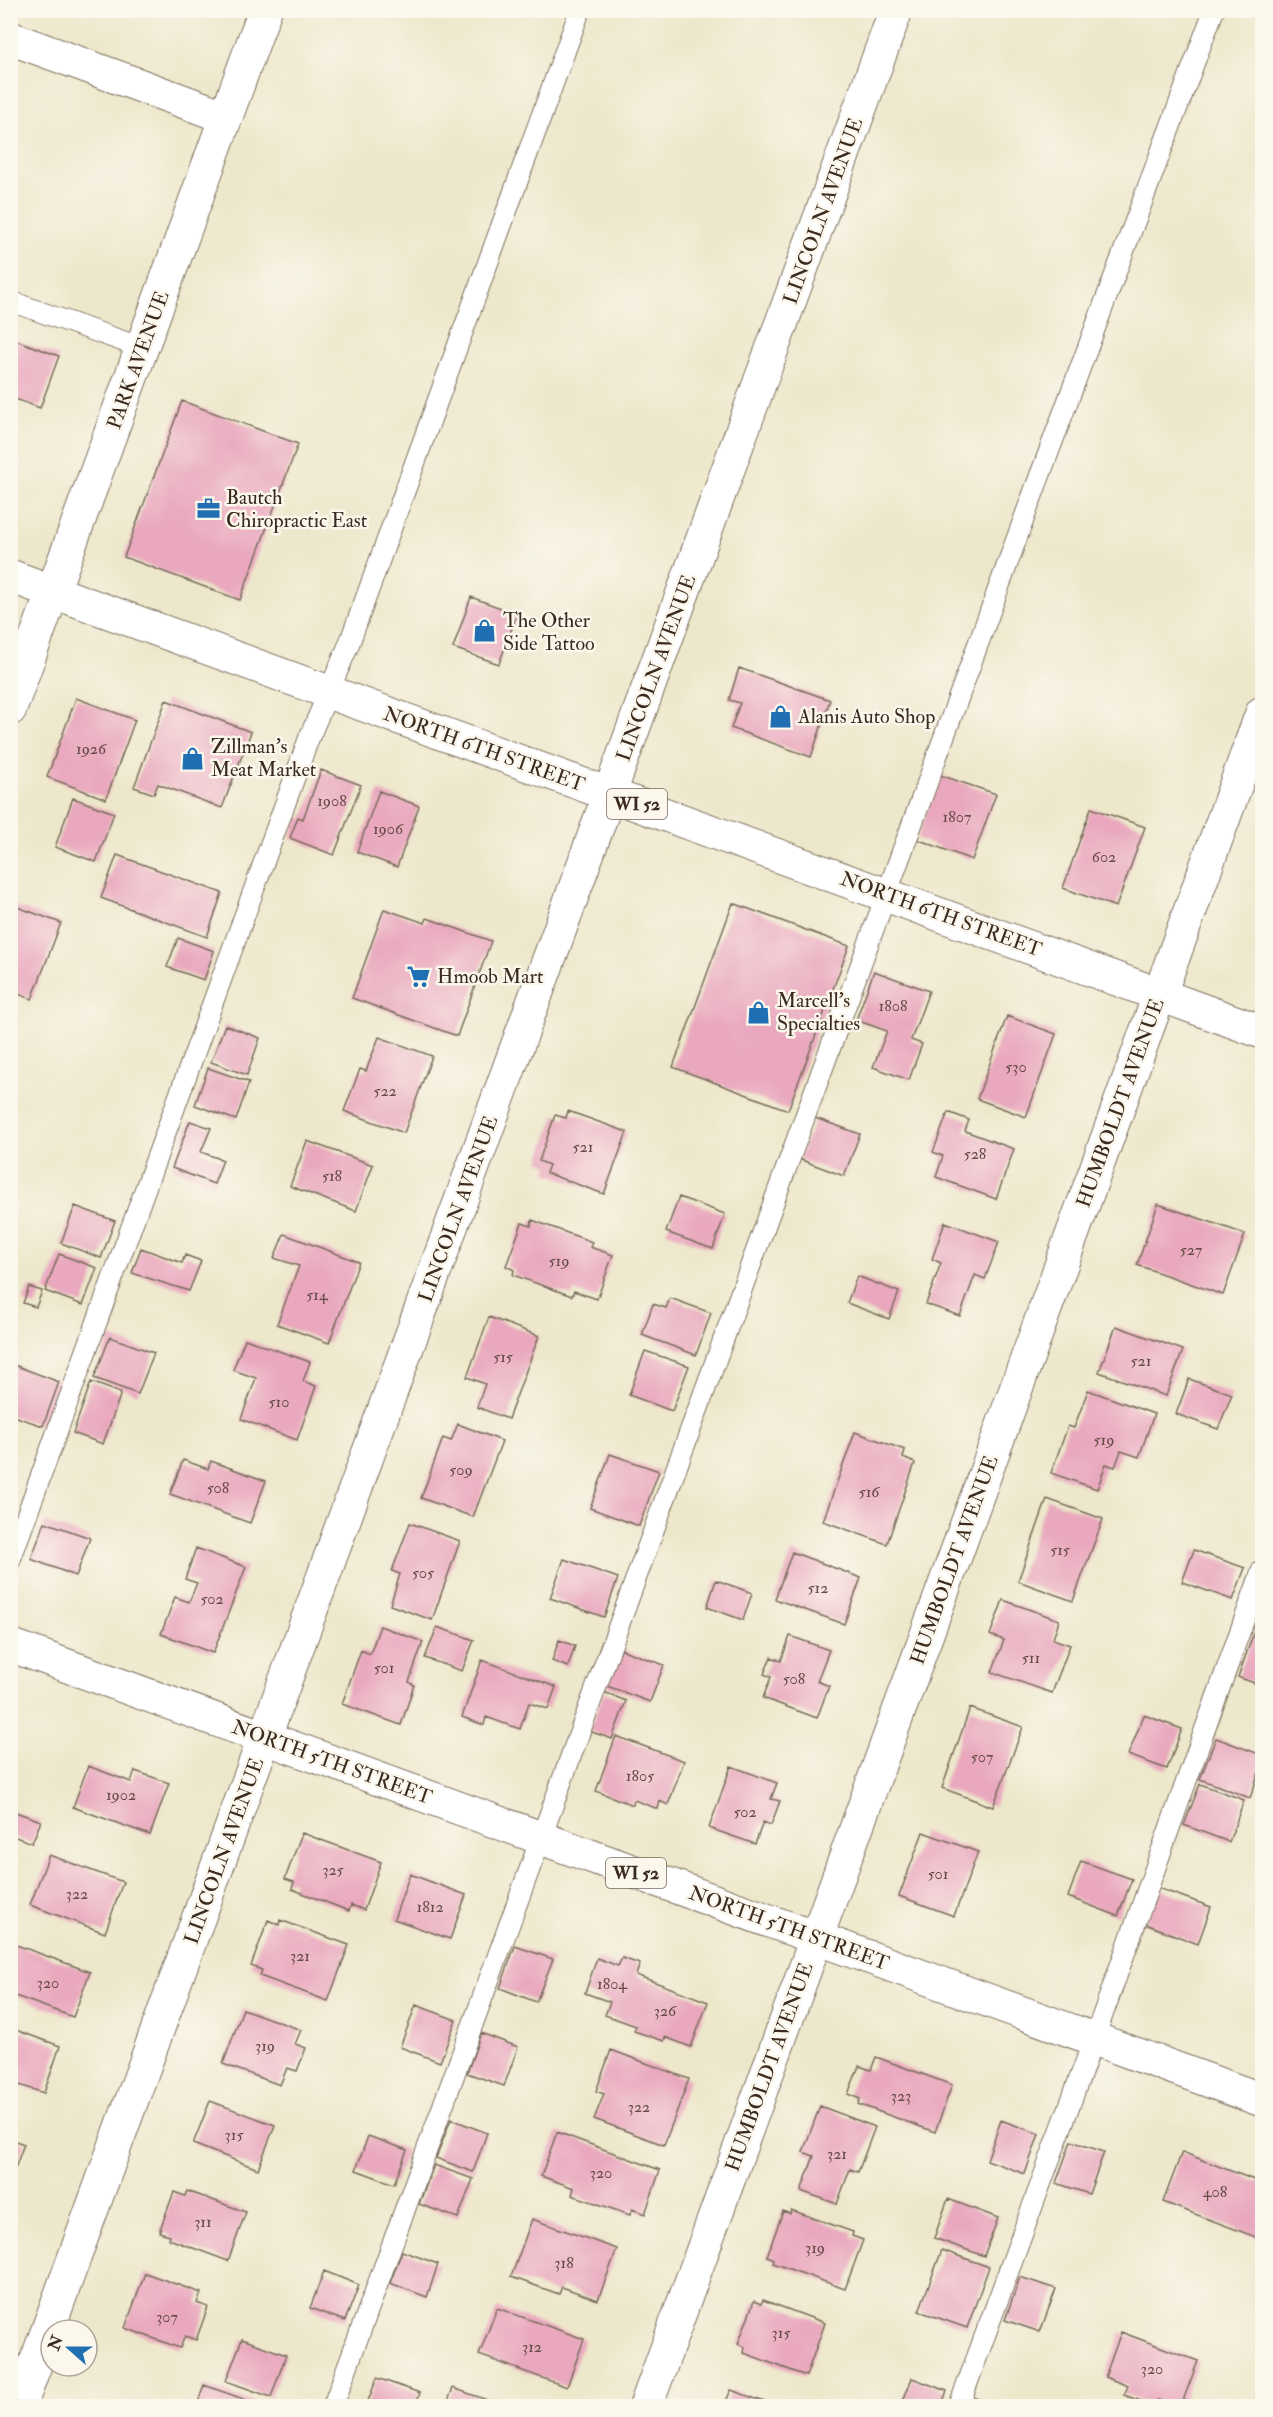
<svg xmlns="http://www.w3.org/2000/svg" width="1273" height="2417" viewBox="0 0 1273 2417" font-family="'IM FELL Double Pica',serif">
<rect width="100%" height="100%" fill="#fbf7ec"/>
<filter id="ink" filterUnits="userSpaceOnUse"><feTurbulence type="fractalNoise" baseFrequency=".0167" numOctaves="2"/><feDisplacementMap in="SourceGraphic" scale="12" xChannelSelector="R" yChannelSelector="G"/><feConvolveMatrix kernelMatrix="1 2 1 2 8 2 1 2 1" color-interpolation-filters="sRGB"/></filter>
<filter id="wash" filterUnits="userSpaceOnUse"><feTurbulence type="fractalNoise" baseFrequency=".008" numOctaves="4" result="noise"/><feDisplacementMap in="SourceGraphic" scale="24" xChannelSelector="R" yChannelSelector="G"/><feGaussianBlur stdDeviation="1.35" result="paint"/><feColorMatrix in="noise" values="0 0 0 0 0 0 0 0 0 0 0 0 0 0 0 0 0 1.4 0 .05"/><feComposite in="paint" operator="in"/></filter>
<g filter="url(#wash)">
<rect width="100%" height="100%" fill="#ede7cb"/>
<g id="blocks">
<!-- building -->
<path fill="#e9a8be" d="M 10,338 L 59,356 L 40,408 L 10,397 Z
M 182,401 L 298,444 L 240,600 L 124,557 Z
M 471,597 L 517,614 L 499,664 L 453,648 Z
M 739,668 L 830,700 L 811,757 L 731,728 L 740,703 L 729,700 Z
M 76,698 L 135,720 L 106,799 L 47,777 Z
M 166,700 L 251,732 L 222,808 L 158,784 L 154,794 L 134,787 Z
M 321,770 L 361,785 L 334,855 L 290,838 L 298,817 L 303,819 Z
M 940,775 L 996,794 L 972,860 L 917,839 Z
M 379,791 L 419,806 L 397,867 L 357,852 Z
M 73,798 L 114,813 L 96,862 L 55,847 Z
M 1091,808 L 1145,827 L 1116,907 L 1063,888 Z
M 117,855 L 222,893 L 207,937 L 101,898 Z
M 733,903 L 849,946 L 788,1110 L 673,1067 Z
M 12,905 L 61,923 L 32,999 L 10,991 Z
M 384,909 L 425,923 L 427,918 L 491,941 L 457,1036 L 352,998 Z
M 178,938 L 214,951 L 204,980 L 167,967 Z
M 874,971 L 929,991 L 911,1040 L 922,1044 L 909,1080 L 873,1067 L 887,1031 L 856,1020 Z
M 1007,1016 L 1056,1034 L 1026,1117 L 977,1099 Z
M 225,1025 L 260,1038 L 247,1075 L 211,1062 Z
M 379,1037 L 432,1056 L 404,1133 L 344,1111 L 360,1069 L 366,1071 Z
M 208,1068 L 249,1082 L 236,1120 L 195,1105 Z
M 568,1111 L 627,1132 L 604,1194 L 546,1173 L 549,1165 L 539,1161 L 555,1115 L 566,1118 Z
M 948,1112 L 969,1120 L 965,1131 L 1014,1149 L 996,1199 L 936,1177 L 943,1156 L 933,1152 Z
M 815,1118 L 860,1134 L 844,1176 L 799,1159 Z
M 190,1121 L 211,1128 L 201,1152 L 223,1160 L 214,1184 L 172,1168 Z
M 307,1141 L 373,1165 L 356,1211 L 290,1186 Z
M 679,1197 L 725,1214 L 713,1249 L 666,1232 Z
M 1158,1204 L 1245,1234 L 1223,1295 L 1137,1265 Z
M 75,1206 L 115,1221 L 101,1258 L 61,1243 Z
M 532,1220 L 592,1242 L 590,1247 L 613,1255 L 597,1299 L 574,1291 L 572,1296 L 513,1275 L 514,1270 L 506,1266 L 522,1223 L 531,1226 Z
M 945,1222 L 999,1242 L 985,1279 L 975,1275 L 960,1316 L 926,1304 L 941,1263 L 932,1259 Z
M 284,1234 L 359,1262 L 329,1343 L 277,1324 L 299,1266 L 274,1258 Z
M 141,1248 L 182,1263 L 185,1255 L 201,1261 L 189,1291 L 132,1273 Z
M 59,1254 L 97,1268 L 83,1305 L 45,1291 Z
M 857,1276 L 899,1292 L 889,1319 L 847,1303 Z
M 29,1287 L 42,1291 L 36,1307 L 23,1303 Z
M 670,1298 L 711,1313 L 696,1355 L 642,1335 L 653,1304 L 666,1308 Z
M 489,1317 L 539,1336 L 508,1419 L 477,1407 L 485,1384 L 467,1377 Z
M 1116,1326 L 1183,1350 L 1166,1396 L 1099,1372 Z
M 110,1337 L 154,1353 L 138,1394 L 94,1378 Z
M 245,1339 L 310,1362 L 303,1381 L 316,1386 L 297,1440 L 241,1419 L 256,1378 L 233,1370 Z
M 645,1351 L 689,1366 L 672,1411 L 629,1395 Z
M 14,1365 L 59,1382 L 43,1426 L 10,1415 L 10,1375 Z
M 1189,1379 L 1232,1394 L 1218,1429 L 1176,1414 Z
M 91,1382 L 121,1393 L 103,1444 L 73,1433 Z
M 1088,1390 L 1154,1414 L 1139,1457 L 1121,1451 L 1115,1467 L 1106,1464 L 1097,1489 L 1051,1473 L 1068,1426 L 1074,1428 Z
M 458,1424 L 502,1441 L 473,1517 L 421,1498 L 443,1438 L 451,1441 Z
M 855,1432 L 905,1450 L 903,1458 L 915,1463 L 887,1544 L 823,1521 Z
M 610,1454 L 659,1471 L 639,1526 L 590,1508 Z
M 183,1460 L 208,1469 L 211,1461 L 266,1481 L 250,1523 L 170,1494 Z
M 1047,1499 L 1103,1519 L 1073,1601 L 1018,1581 Z
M 45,1522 L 90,1538 L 76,1576 L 31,1559 Z
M 410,1523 L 460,1541 L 432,1620 L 390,1605 L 400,1574 L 392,1571 Z
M 196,1548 L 246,1567 L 213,1653 L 161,1634 L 175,1597 L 189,1602 L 197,1583 L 185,1579 Z
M 1194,1550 L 1245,1568 L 1233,1600 L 1182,1582 Z
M 792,1552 L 861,1578 L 844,1624 L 775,1599 Z
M 564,1559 L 618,1578 L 604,1617 L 550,1598 Z
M 716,1580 L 752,1593 L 743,1620 L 707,1607 Z
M 1003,1600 L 1059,1620 L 1053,1639 L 1070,1645 L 1052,1693 L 992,1672 L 1004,1640 L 990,1635 Z
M 380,1626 L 423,1642 L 409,1682 L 414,1685 L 401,1725 L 342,1704 L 361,1650 L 370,1654 Z
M 437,1627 L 474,1640 L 462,1671 L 425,1658 Z
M 1254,1632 L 1262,1635 L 1262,1686 L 1238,1677 Z
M 790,1636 L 829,1650 L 817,1681 L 829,1686 L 817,1718 L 763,1698 L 771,1677 L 764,1674 L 771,1657 L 781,1661 Z
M 559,1640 L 575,1646 L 568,1667 L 552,1661 Z
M 620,1649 L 664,1665 L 650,1702 L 607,1686 Z
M 482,1660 L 556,1687 L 548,1709 L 529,1703 L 520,1729 L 486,1717 L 484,1725 L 462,1717 Z
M 604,1692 L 626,1701 L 612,1739 L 589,1731 Z
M 970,1708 L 1023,1727 L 993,1807 L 942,1788 Z
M 1144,1715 L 1182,1729 L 1167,1769 L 1128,1755 Z
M 616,1736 L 684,1761 L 668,1805 L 660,1801 L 658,1809 L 634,1800 L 633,1805 L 596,1791 Z
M 1216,1738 L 1262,1755 L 1262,1764 L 1250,1798 L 1200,1779 Z
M 88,1766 L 131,1782 L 135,1771 L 169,1783 L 150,1835 L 73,1807 Z
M 731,1766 L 777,1783 L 771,1799 L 780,1801 L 771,1825 L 763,1822 L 755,1844 L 709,1828 Z
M 1200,1784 L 1244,1800 L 1229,1842 L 1184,1825 Z
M 10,1810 L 41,1821 L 32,1843 L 10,1835 Z
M 923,1832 L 978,1852 L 954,1916 L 899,1896 Z
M 302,1833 L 381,1862 L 364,1910 L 351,1905 L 349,1911 L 292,1889 L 294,1882 L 285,1879 Z
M 49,1855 L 123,1882 L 105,1933 L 30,1905 Z
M 1081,1861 L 1132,1879 L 1118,1916 L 1068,1897 Z
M 410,1874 L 466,1895 L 450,1939 L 394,1919 Z
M 1158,1888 L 1211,1907 L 1198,1944 L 1145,1924 Z
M 268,1920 L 279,1925 L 280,1920 L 349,1945 L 328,2001 L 260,1976 L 262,1970 L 251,1966 Z
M 11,1943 L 90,1972 L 73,2017 L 10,1994 Z
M 515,1946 L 553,1959 L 536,2002 L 500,1988 Z
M 597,1958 L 618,1966 L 622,1958 L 640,1964 L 636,1975 L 708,2002 L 691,2047 L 665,2037 L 664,2041 L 634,2031 L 636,2026 L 605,2015 L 610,2002 L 585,1993 Z
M 416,2005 L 456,2020 L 440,2062 L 400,2047 Z
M 243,2009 L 301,2030 L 295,2044 L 306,2048 L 297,2071 L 287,2068 L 280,2085 L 223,2064 Z
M 10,2028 L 60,2046 L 44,2093 L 10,2082 Z
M 481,2033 L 518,2047 L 504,2086 L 467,2073 Z
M 611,2050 L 689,2079 L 664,2145 L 594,2119 L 604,2094 L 596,2091 Z
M 876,2057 L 952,2085 L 935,2132 L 858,2104 L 860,2099 L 848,2094 L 859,2066 L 871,2070 Z
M 210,2101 L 275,2125 L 258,2169 L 193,2144 Z
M 820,2106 L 875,2127 L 858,2172 L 850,2169 L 837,2204 L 801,2191 L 814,2156 L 803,2152 Z
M 451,2119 L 487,2133 L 473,2172 L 436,2158 Z
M 1001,2120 L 1039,2134 L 1025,2174 L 987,2160 Z
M 557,2132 L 660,2170 L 645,2214 L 632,2209 L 630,2215 L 572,2195 L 574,2188 L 541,2176 Z
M 368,2136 L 407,2150 L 394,2184 L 356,2170 Z
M 10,2139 L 24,2144 L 11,2179 L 10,2179 Z
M 1071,2141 L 1104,2152 L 1089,2194 L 1056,2183 Z
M 1182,2152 L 1262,2183 L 1261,2239 L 1163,2202 Z
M 434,2165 L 473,2179 L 458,2218 L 419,2204 Z
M 187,2191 L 246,2212 L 228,2261 L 169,2239 L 170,2235 L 159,2232 L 174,2192 L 185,2196 Z
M 948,2199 L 998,2218 L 984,2256 L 934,2238 Z
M 791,2210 L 853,2232 L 852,2236 L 863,2240 L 845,2289 L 773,2263 L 774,2259 L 767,2256 L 783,2211 L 790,2214 Z
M 532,2219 L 617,2249 L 598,2300 L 562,2287 L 559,2294 L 511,2277 Z
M 942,2250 L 989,2267 L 967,2328 L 919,2311 Z
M 402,2251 L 438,2264 L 427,2297 L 390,2283 Z
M 324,2271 L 359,2285 L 345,2321 L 310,2308 Z
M 145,2273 L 201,2293 L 197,2303 L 208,2307 L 196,2340 L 185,2336 L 180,2348 L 125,2328 Z
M 1020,2277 L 1056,2289 L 1040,2332 L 1005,2320 Z
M 763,2300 L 825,2323 L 806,2376 L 744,2353 L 745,2347 L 738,2344 L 754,2301 L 761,2304 Z
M 497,2308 L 584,2339 L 567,2387 L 479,2355 Z
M 1121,2332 L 1198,2361 L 1181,2406 L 1174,2406 L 1158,2400 L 1155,2406 L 1124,2395 L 1128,2386 L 1105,2377 Z
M 242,2339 L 286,2355 L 271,2397 L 226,2381 Z
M 377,2378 L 420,2393 L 415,2406 L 366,2406 Z
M 912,2378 L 947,2391 L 941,2406 L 901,2406 Z
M 204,2385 L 263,2406 L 197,2406 Z
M 453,2388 L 504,2406 L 446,2406 Z
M 731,2390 L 776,2406 L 724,2406 Z
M 975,2398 L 997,2406 L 972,2406 Z"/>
</g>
</g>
<g filter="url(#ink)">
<use href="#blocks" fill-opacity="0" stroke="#796c5b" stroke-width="1.5"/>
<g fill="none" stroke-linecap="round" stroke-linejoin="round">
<defs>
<path id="lane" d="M 10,301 L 142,348
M 10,1561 L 309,738 L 349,644 L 580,10
M 333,2406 C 620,1606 915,807 1214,10
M 959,2406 L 1094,2039 L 1262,1570"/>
<path id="street" d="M 10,38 L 226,117
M 10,709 L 265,10
M 20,2406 L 896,10
M 646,2406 L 1262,713"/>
<path id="primary" d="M 10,576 L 1262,1032
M 10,1645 L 1262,2100"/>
</defs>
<!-- lane casing -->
<use href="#lane" stroke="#796c5b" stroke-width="22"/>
<!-- street casing -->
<use href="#street" stroke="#796c5b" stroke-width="35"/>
<!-- primary casing -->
<use href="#primary" stroke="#796c5b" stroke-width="35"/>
<!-- lane -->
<use href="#lane" stroke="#fff" stroke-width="20"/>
<!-- street -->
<use href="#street" stroke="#fff" stroke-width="33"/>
<!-- primary -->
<use href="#primary" stroke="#fff" stroke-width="33"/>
</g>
</g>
<!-- icons -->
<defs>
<symbol id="office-bare" viewBox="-9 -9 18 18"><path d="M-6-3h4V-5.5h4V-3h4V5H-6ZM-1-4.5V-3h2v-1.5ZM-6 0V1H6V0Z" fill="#1f6fb2" stroke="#fbf7ec" stroke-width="2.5" paint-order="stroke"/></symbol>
<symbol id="shop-bare" viewBox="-9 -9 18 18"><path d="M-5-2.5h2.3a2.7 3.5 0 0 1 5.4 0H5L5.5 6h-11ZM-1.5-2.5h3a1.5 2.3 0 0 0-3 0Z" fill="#1f6fb2" stroke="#fbf7ec" stroke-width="2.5" paint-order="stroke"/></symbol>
<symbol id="supermarket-bare" viewBox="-9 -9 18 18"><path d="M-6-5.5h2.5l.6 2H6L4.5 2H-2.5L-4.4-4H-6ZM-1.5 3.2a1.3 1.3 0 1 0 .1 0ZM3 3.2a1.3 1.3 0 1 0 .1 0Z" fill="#1f6fb2" stroke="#fbf7ec" stroke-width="2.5" paint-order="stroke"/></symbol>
</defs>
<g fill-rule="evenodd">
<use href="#office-bare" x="192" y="492" width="33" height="33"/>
<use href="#shop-bare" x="468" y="614" width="33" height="33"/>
<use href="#shop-bare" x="764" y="700" width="33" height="33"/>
<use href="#shop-bare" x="176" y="742" width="33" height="33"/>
<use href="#supermarket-bare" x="402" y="960" width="33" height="33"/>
<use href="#shop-bare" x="742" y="996" width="33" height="33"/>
</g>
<g text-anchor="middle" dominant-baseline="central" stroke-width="5" stroke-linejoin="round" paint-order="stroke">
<!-- number labels -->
<g font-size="16" fill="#664a46">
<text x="91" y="749">1926</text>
<text x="332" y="801">1908</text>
<text x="957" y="817">1807</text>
<text x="388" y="829">1906</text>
<text x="1104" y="857">602</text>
<text x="893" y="1006">1808</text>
<text x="1016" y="1067">530</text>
<text x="385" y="1091">522</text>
<text x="583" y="1147">521</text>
<text x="975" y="1154">528</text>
<text x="332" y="1176">518</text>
<text x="1191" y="1250">527</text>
<text x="559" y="1261">519</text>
<text x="317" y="1295">514</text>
<text x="503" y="1357">515</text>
<text x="1141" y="1361">521</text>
<text x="279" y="1402">510</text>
<text x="1104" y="1440">519</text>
<text x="461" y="1470">509</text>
<text x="218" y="1488">508</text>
<text x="869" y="1492">516</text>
<text x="1060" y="1550">515</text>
<text x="423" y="1573">505</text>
<text x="818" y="1588">512</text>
<text x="212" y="1599">502</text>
<text x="1031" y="1658">511</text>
<text x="384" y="1668">501</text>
<text x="794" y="1679">508</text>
<text x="982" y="1757">507</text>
<text x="640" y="1776">1805</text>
<text x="121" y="1795">1902</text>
<text x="745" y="1812">502</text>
<text x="333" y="1870">325</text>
<text x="938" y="1874">501</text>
<text x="77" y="1894">322</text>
<text x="430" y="1907">1812</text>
<text x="300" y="1956">321</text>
<text x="48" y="1983">320</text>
<text x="612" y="1984">1804</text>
<text x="665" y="2011">326</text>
<text x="265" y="2046">319</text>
<text x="901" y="2096">323</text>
<text x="639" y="2107">322</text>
<text x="234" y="2135">315</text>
<text x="837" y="2154">321</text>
<text x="601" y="2173">320</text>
<text x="1215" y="2192">408</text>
<text x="203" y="2222">311</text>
<text x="815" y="2248">319</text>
<text x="564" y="2263">318</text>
<text x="167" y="2317">307</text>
<text x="781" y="2333">315</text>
<text x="532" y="2347">312</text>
<text x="1152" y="2369">320</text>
</g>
<!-- shield labels -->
<g fill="#fbf7ec" stroke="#75685c" stroke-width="1.5">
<rect x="607" y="789" width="60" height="30" rx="4.5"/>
<rect x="606" y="1858" width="60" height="30" rx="4.5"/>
</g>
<g font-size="18" font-weight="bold" fill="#3b2a1e">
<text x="637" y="804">WI 52</text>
<text x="636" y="1873">WI 52</text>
</g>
<!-- street labels -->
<g font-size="20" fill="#3b2a1e" stroke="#fbf7ec">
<text transform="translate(823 211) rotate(-70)">LINCOLN AVENUE</text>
<text transform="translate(138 360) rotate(-70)">PARK AVENUE</text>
<text transform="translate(656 668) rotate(-70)">LINCOLN AVENUE</text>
<text transform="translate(484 749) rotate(20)">NORTH 6TH STREET</text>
<text transform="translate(941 914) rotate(20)">NORTH 6TH STREET</text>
<text transform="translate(1120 1103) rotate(-70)">HUMBOLDT AVENUE</text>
<text transform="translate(458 1209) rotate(-70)">LINCOLN AVENUE</text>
<text transform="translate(954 1560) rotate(-70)">HUMBOLDT AVENUE</text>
<text transform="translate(332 1762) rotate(20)">NORTH 5TH STREET</text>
<text transform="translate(224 1851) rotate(-70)">LINCOLN AVENUE</text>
<text transform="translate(789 1928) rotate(20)">NORTH 5TH STREET</text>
<text transform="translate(769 2067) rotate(-70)">HUMBOLDT AVENUE</text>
</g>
<!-- poi labels -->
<g font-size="20" fill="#3b2a1e" stroke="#fbf7ec" text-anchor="start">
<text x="226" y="497">Bautch<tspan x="226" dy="23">Chiropractic East</tspan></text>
<text x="503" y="620">The Other<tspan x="503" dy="23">Side Tattoo</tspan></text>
<text x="798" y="716">Alanis Auto Shop</text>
<text x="211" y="746">Zillman's<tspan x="211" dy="23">Meat Market</tspan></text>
<text x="437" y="976">Hmoob Mart</text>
<text x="777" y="1000">Marcell's<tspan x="777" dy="23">Specialties</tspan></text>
</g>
</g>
<!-- margin -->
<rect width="1273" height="2417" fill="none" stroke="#fbf7ec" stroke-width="36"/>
<!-- north arrow -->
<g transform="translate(69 2348) rotate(291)"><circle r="28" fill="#fbf7ec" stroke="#aea59a" stroke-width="1.5"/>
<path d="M0-4.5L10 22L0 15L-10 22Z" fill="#1f6fb2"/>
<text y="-9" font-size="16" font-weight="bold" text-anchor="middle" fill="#3b2a1e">N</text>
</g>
</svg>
